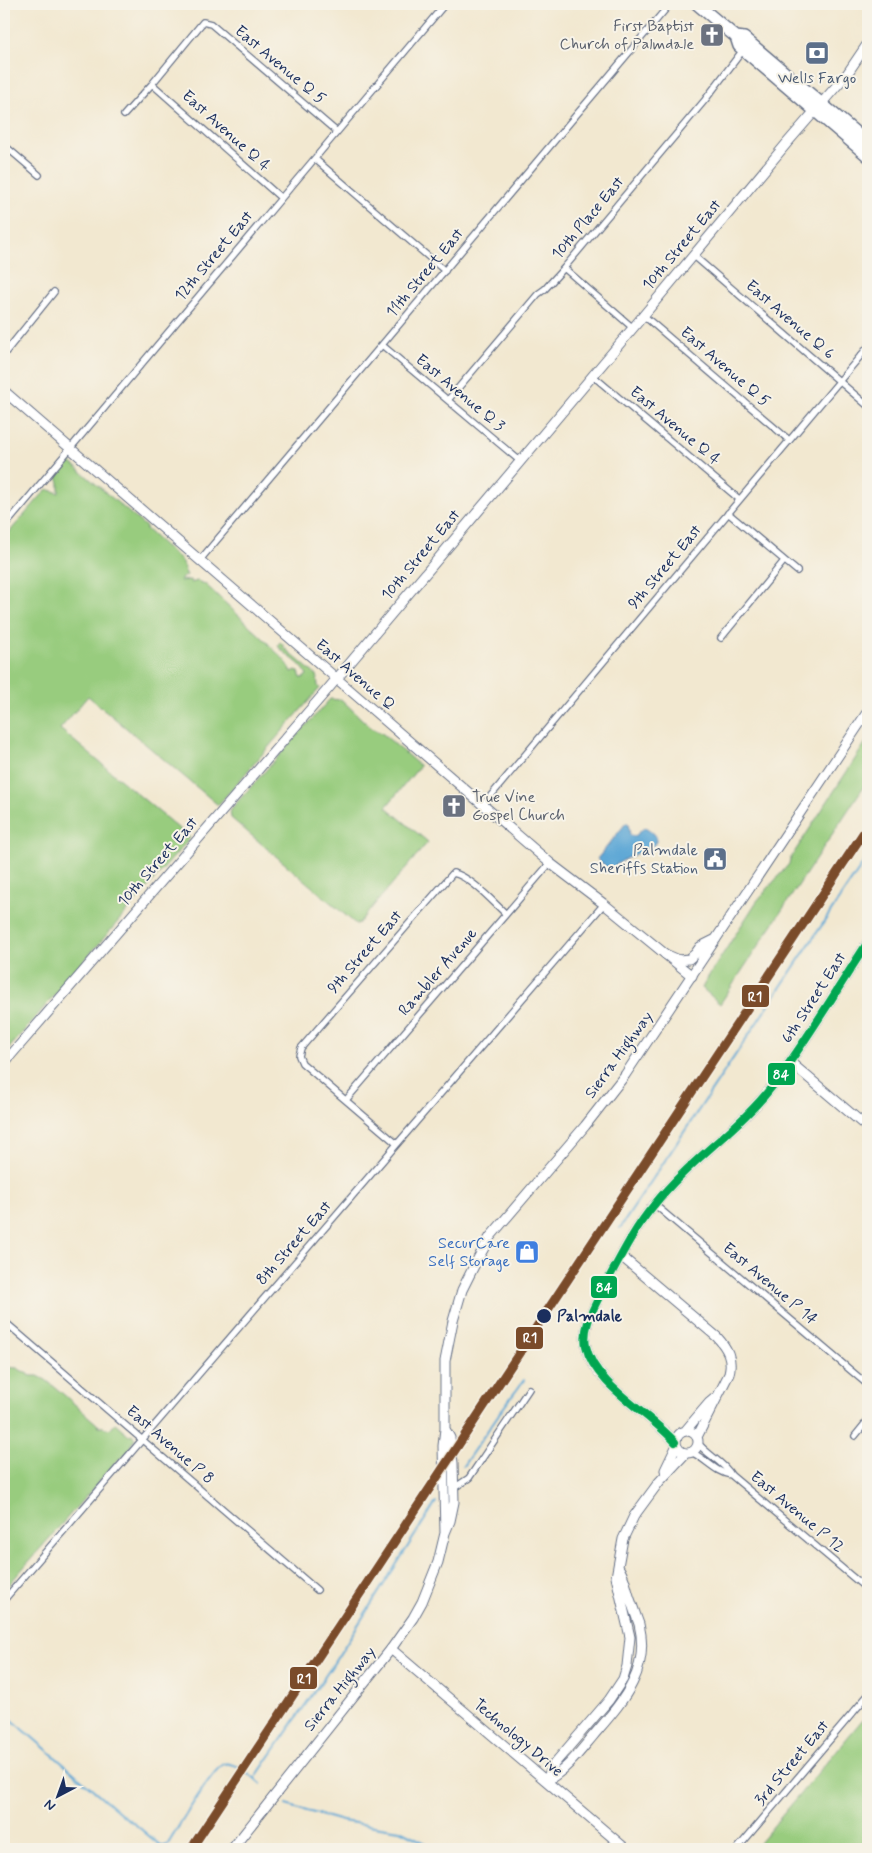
<svg xmlns="http://www.w3.org/2000/svg" width="872" height="1853" viewBox="0 0 872 1853" font-family="Mynerve,sans-serif">
<rect width="100%" height="100%" fill="#f7f3e8"/>
<filter id="ink" filterUnits="userSpaceOnUse"><feTurbulence type="fractalNoise" baseFrequency=".02" numOctaves="2"/><feDisplacementMap in="SourceGraphic" scale="10" xChannelSelector="R" yChannelSelector="G"/><feConvolveMatrix kernelMatrix="1 2 1 2 8 2 1 2 1" color-interpolation-filters="sRGB"/></filter>
<filter id="wash" filterUnits="userSpaceOnUse"><feTurbulence type="fractalNoise" baseFrequency=".0096" numOctaves="4" result="noise"/><feDisplacementMap in="SourceGraphic" scale="20" xChannelSelector="R" yChannelSelector="G"/><feGaussianBlur stdDeviation="1.12" result="paint"/><feColorMatrix in="noise" values="0 0 0 0 0 0 0 0 0 0 0 0 0 0 0 0 0 1.4 0 .05"/><feComposite in="paint" operator="in"/></filter>
<g filter="url(#wash)">
<rect width="100%" height="100%" fill="#f2e8d0"/>
<!-- green -->
<path fill="#98cc7e" stroke="#5a7e6e" d="M 69,461 L 146,527 L 147,528 L 145,528 L 180,560 C 185,565 183,570 187,575 L 182,578 L 180,581 L 190,580 L 191,583 L 197,581 L 205,584 L 266,641 C 274,652 287,659 292,672 L 296,670 L 299,672 L 301,678 L 303,678 L 307,675 C 302,662 285,656 278,646 L 280,642 L 284,646 L 283,647 L 317,676 L 318,686 L 320,688 L 218,805 L 88,696 L 60,729 L 190,838 L 4,1054 L 4,538 L 47,489 L 59,493 L 59,482 L 57,478 L 58,475 L 55,476 L 64,464 Z
M 330,699 L 342,700 L 371,728 L 383,734 L 420,766 L 386,807 L 428,842 L 357,925 L 231,818 L 230,810 Z
M 868,739 L 868,780 L 720,1004 L 702,988 L 708,977 L 757,901 L 789,864 L 790,859 Z
M 4,1367 L 17,1368 L 31,1376 L 38,1376 L 46,1380 L 62,1393 L 99,1426 L 110,1429 L 115,1423 L 129,1435 L 132,1434 L 135,1439 L 128,1452 L 116,1462 L 4,1590 Z
M 868,1713 L 868,1849 L 754,1849 Z"/>
<!-- water -->
<path fill="#5ea8d6" stroke="#3c6c9a" d="M 626,823 L 628,823 L 630,835 L 635,836 L 645,827 C 651,831 657,834 657,842 L 651,847 L 627,858 L 609,869 L 597,859 Z"/>
<g fill="none" stroke-linecap="round" stroke-linejoin="round">
<!-- stream -->
<path stroke="#5ea8d6" stroke-width="2" d="M 620,1228 L 868,856
M 463,1466 L 501,1411 L 524,1380
M 4,1713 L 125,1817 L 136,1825 L 161,1846 L 165,1846 L 168,1844 C 176,1831 213,1767 224,1764 C 235,1761 254,1777 261,1784
M 255,1778 L 330,1669 L 436,1502
M 286,1805 L 342,1821 L 400,1830 L 437,1849"/>
</g>
</g>
<g filter="url(#ink)">
<g fill="none" stroke-linecap="round" stroke-linejoin="round">
<defs>
<path id="street" d="M 152,84 L 281,198
M 124,115 L 152,84 L 203,22 L 211,24 L 337,132
M 4,145 L 39,175
M 315,159 L 445,271
M 693,255 L 868,406
M 564,268 L 633,328
M 643,315 L 789,440
M 382,345 L 520,461
M 4,354 L 54,292
M 592,375 L 739,499
M 448,400 L 538,294 L 545,289 L 564,268 L 705,100 L 743,50
M 728,513 L 797,571
M 4,527 L 445,4
M 200,560 L 670,4
M 721,638 L 784,561
M 483,805 L 868,347
M 346,1100 L 550,863
M 397,1144 L 302,1063 L 299,1056 L 301,1048 L 453,873 C 470,876 493,902 506,914
M 654,1204 L 868,1385
M 4,1321 L 317,1590
M 855,1436 L 868,1420
M 698,1443 C 707,1455 724,1462 731,1475 L 868,1590
M 691,1452 C 705,1458 716,1473 731,1475
M 454,1488 L 469,1478 L 529,1389
M 4,1600 L 604,904
M 737,1849 L 868,1695"/>
<path id="secondary" d="M 4,391 L 550,863 L 604,904 L 692,976
M 790,1062 L 868,1128
M 4,1063 L 328,689 L 633,328 L 787,143 L 847,74 L 868,43
M 621,1256 L 717,1337 C 727,1348 733,1358 729,1374 L 697,1437
M 686,1430 L 709,1403 L 715,1398
M676 1442a11 11 0 1 1 22 0a11 11 0 1 1-22 0Z
M 675,1442 C 650,1413 594,1385 586,1346 C 582,1326 595,1306 603,1289 C 619,1260 633,1230 654,1205 C 689,1160 739,1130 774,1084 C 808,1039 837,989 868,942
M 665,1470 L 676,1447
M 391,1649 L 626,1849
M 546,1781 L 554,1764 L 609,1700 L 623,1679 L 627,1666 L 630,1637 L 616,1577 L 623,1539 L 634,1516 L 659,1482 L 686,1453
M 547,1781 C 567,1769 578,1754 593,1736 C 621,1703 651,1672 639,1624 C 636,1616 633,1607 630,1599 C 626,1588 625,1576 618,1567"/>
<path id="primary" d="M 665,954 L 679,960 L 689,959 L 695,954 L 700,947 L 716,939
M 445,1533 L 443,1446 L 445,1429 L 445,1361 L 453,1321 L 462,1290 L 475,1264 L 490,1237 L 585,1126 L 625,1075 L 868,711
M 232,1849 L 391,1649 L 413,1618 L 422,1602 L 438,1562 L 445,1533 L 450,1521 L 454,1502 L 453,1463 L 450,1438 L 445,1429"/>
<path id="highway" d="M 697,4 L 736,37 L 739,46 L 868,156
M 736,37 L 744,38 L 868,143"/>
</defs>
<!-- street casing -->
<use href="#street" stroke="#667086" stroke-width="8"/>
<!-- secondary casing -->
<use href="#secondary" stroke="#667086" stroke-width="11"/>
<!-- primary casing -->
<use href="#primary" stroke="#667086" stroke-width="11"/>
<!-- highway casing -->
<use href="#highway" stroke="#667086" stroke-width="14"/>
<!-- street -->
<use href="#street" stroke="#fff" stroke-width="5.5"/>
<!-- secondary -->
<use href="#secondary" stroke="#fff" stroke-width="9"/>
<!-- primary -->
<use href="#primary" stroke="#fff" stroke-width="9"/>
<!-- highway -->
<use href="#highway" stroke="#fff" stroke-width="11"/>
<defs>
<path id="rail" d="M 191,1849 L 868,826"/>
</defs>
<!-- rail casing -->
<use href="#rail" stroke="#1b2f5e" stroke-width="4"/>
<!-- rail -->
<use href="#rail" stroke="#f7f3e8" stroke-width="2" stroke-dasharray="5.5" stroke-linecap="butt"/>
<defs>
<path id="bus-1" d="M 675,1442 C 650,1413 594,1385 586,1346 C 582,1326 595,1306 603,1289 C 619,1260 633,1230 654,1205 C 689,1160 739,1130 774,1084 C 808,1039 837,989 868,942"/>
</defs>
<!-- bus-1 casing -->
<use href="#bus-1" stroke="#f7f3e8" stroke-width="11"/>
<!-- bus-1 -->
<use href="#bus-1" stroke="#00a651" stroke-width="8"/>
<defs>
<path id="rail-1" d="M 191,1849 L 868,826"/>
</defs>
<!-- rail-1 casing -->
<use href="#rail-1" stroke="#f7f3e8" stroke-width="12"/>
<!-- rail-1 -->
<use href="#rail-1" stroke="#7a4b2a" stroke-width="9"/>
</g>
</g>
<!-- icons -->
<defs>
<symbol id="church-square" viewBox="-11 -11 22 22"><rect x="-9" y="-9" width="18" height="18" rx="4" fill="#6b7280" stroke="#f7f3e8"/><path d="M-1.2-6h2.4v3.5h3.3v2.4h-3.3V6h-2.4V-.1h-3.3v-2.4h3.3Z" fill="#fff"/></symbol>
<symbol id="bank-square" viewBox="-11 -11 22 22"><rect x="-9" y="-9" width="18" height="18" rx="4" fill="#5c6f8a" stroke="#f7f3e8"/><path d="M-6-4H6V4H-6ZM0-2.3a2.3 2.3 0 1 0 0 4.6a2.3 2.3 0 1 0 0-4.6Z" fill="#fff"/></symbol>
<symbol id="civic-square" viewBox="-11 -11 22 22"><rect x="-9" y="-9" width="18" height="18" rx="4" fill="#5c6f8a" stroke="#f7f3e8"/><path d="M-.6-6.5H3V-4.5H.6V-3L4-1V1h2V6H-6V1h2V-1L-.6-3ZM-1.2 2.5V6h2.4V2.5Z" fill="#fff"/></symbol>
<symbol id="shop-square" viewBox="-11 -11 22 22"><rect x="-9" y="-9" width="18" height="18" rx="4" fill="#3f7fe0" stroke="#f7f3e8"/><path d="M-5-2.5h2.3a2.7 3.5 0 0 1 5.4 0H5L5.5 6h-11ZM-1.5-2.5h3a1.5 2.3 0 0 0-3 0Z" fill="#fff"/></symbol>
</defs>
<g fill-rule="evenodd">
<use href="#church-square" x="698" y="21" width="28" height="28"/>
<use href="#bank-square" x="803" y="39" width="28" height="28"/>
<use href="#church-square" x="440" y="792" width="28" height="28"/>
<use href="#civic-square" x="701" y="845" width="28" height="28"/>
<use href="#shop-square" x="513" y="1238" width="28" height="28"/>
</g>
<!-- markers -->
<circle fill="#1b2f5e" stroke="#f7f3e8" stroke-width="2" cx="544" cy="1316" r="8"/>
<g text-anchor="middle" dominant-baseline="central" stroke-width="4" stroke-linejoin="round" paint-order="stroke">
<!-- worship labels -->
<g font-size="16" fill="#5b616d" stroke="#f7f3e8" text-anchor="end">
<text x="694" y="26">First Baptist<tspan x="694" dy="18">Church of Palmdale</tspan></text>
<text x="472" y="797" text-anchor="start">True Vine<tspan x="472" dy="18">Gospel Church</tspan></text>
</g>
<!-- street labels -->
<g font-size="16" fill="#1b2f5e" stroke="#f7f3e8">
<text transform="translate(280 65) rotate(40)">East Avenue Q 5</text>
<text transform="translate(226 131) rotate(42)">East Avenue Q 4</text>
<text transform="translate(588 218) rotate(-50)">10th Place East</text>
<text transform="translate(682 245) rotate(-50)">10th Street East</text>
<text transform="translate(214 256) rotate(-50)">12th Street East</text>
<text transform="translate(425 273) rotate(-50)">11th Street East</text>
<text transform="translate(790 320) rotate(41)">East Avenue Q 6</text>
<text transform="translate(725 367) rotate(41)">East Avenue Q 5</text>
<text transform="translate(460 393) rotate(40)">East Avenue Q 3</text>
<text transform="translate(675 426) rotate(40)">East Avenue Q 4</text>
<text transform="translate(421 555) rotate(-50)">10th Street East</text>
<text transform="translate(665 567) rotate(-50)">9th Street East</text>
<text transform="translate(355 675) rotate(41)">East Avenue Q</text>
<text transform="translate(158 862) rotate(-49)">10th Street East</text>
<text transform="translate(365 952) rotate(-49)">9th Street East</text>
<text transform="translate(438 972) rotate(-49)">Rambler Avenue</text>
<text transform="translate(814 998) rotate(-57)">6th Street East</text>
<text transform="translate(619 1055) rotate(-54)">Sierra Highway</text>
<text transform="translate(294 1243) rotate(-49)">8th Street East</text>
<text transform="translate(770 1284) rotate(40)">East Avenue P 14</text>
<text transform="translate(170 1445) rotate(41)">East Avenue P 8</text>
<text transform="translate(797 1512) rotate(40)">East Avenue P 12</text>
<text transform="translate(340 1689) rotate(-51)">Sierra Highway</text>
<text transform="translate(518 1738) rotate(40)">Technology Drive</text>
<text transform="translate(792 1763) rotate(-50)">3rd Street East</text>
</g>
<!-- service labels -->
<g font-size="16" fill="#4e5e75" stroke="#f7f3e8">
<text x="817" y="78">Wells Fargo</text>
<text x="698" y="850" text-anchor="end">Palmdale<tspan x="698" dy="18">Sheriffs Station</tspan></text>
</g>
<!-- shop labels -->
<g font-size="16" fill="#366cbe" stroke="#f7f3e8" text-anchor="end">
<text x="510" y="1243">SecurCare<tspan x="510" dy="18">Self Storage</tspan></text>
</g>
<!-- stop labels -->
<g font-size="16" font-weight="bold" fill="#1b2f5e" stroke="#f7f3e8" text-anchor="start">
<text x="557" y="1316">Palmdale</text>
</g>
</g>
<g stroke="#f7f3e8" stroke-width="2">
<rect x="741" y="984" width="29" height="24" rx="5" fill="#7a4b2a"/>
<rect x="767" y="1062" width="29" height="24" rx="5" fill="#00a651"/>
<rect x="590" y="1275" width="28" height="24" rx="5" fill="#00a651"/>
<rect x="515" y="1326" width="29" height="24" rx="5" fill="#7a4b2a"/>
<rect x="289" y="1666" width="29" height="24" rx="5" fill="#7a4b2a"/>
</g>
<g font-size="14" text-anchor="middle" font-weight="bold" fill="#fff">
<text x="755" y="1001">R1</text>
<text x="781" y="1079">84</text>
<text x="604" y="1292">84</text>
<text x="530" y="1342">R1</text>
<text x="304" y="1683">R1</text>
</g>
<!-- margin -->
<rect width="872" height="1853" fill="none" stroke="#f7f3e8" stroke-width="20"/>
<!-- north arrow -->
<g transform="translate(58 1796) rotate(221)" stroke="#f7f3e8" stroke-width="4" paint-order="stroke">
<path d="M0-4L9 19L0 12L-9 19Z" fill="#1b2f5e"/>
<text y="-8" font-size="14" font-weight="bold" text-anchor="middle" fill="#1b2f5e">N</text>
</g>
</svg>
